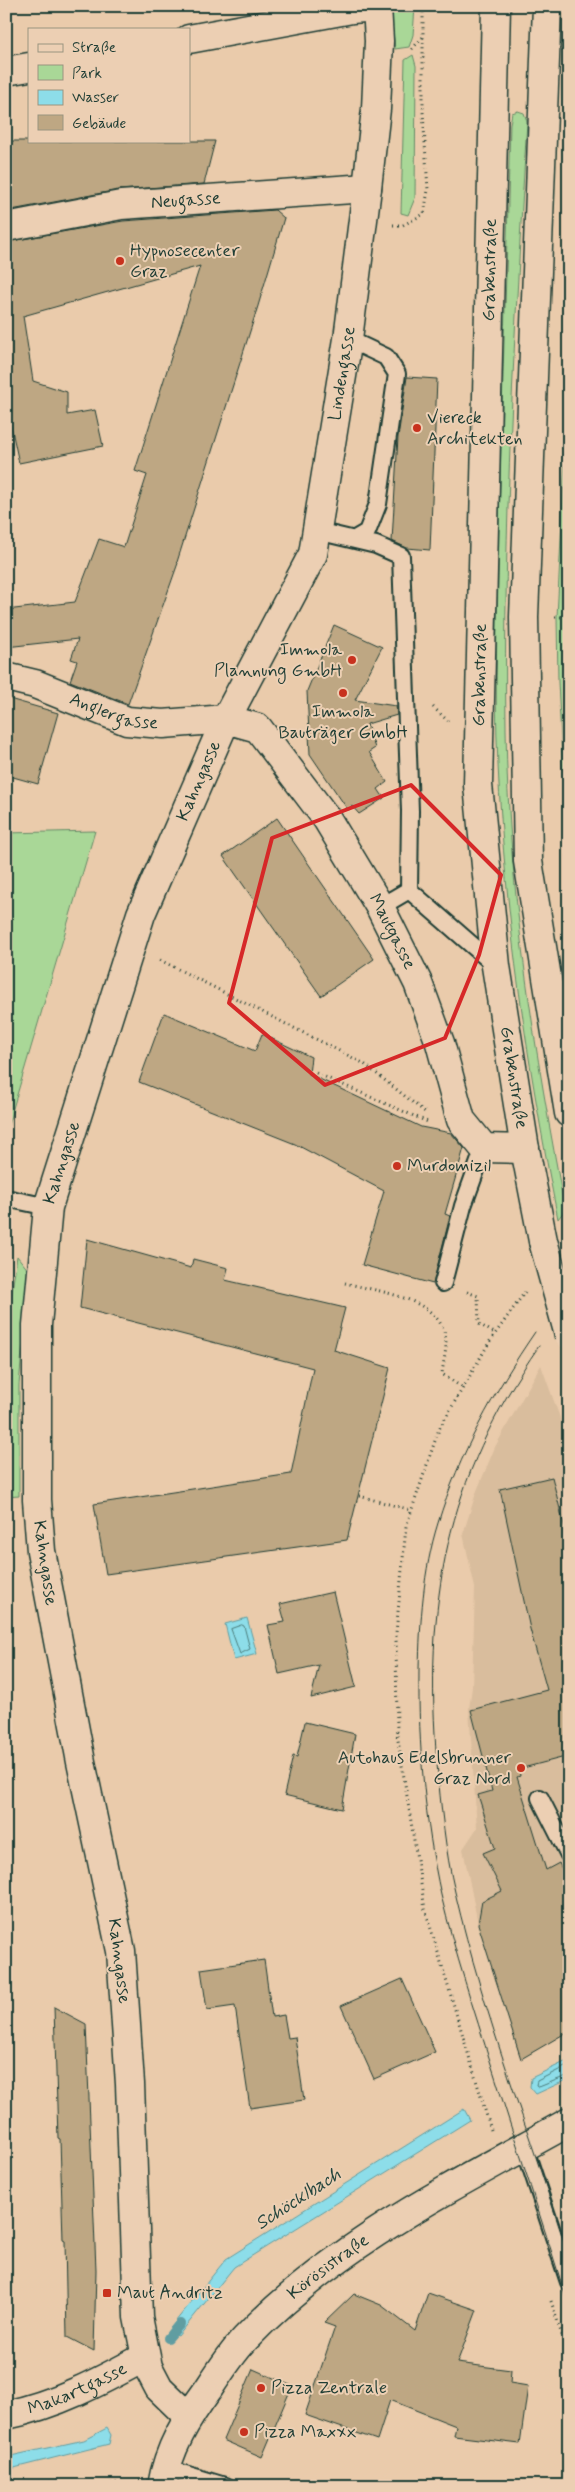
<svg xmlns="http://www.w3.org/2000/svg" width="575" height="2492" viewBox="0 0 575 2492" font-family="Mynerve,sans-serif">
<rect width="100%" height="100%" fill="#eacbab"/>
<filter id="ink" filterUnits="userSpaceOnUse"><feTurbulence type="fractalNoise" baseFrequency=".02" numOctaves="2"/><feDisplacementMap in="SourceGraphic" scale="10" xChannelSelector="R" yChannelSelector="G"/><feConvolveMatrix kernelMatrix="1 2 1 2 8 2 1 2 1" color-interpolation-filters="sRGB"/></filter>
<g filter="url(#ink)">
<!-- built -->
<path fill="#d9bd9d" d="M 541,1365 L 569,1443 L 569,2031 L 521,2059 L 478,1924 L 463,1849 L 477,1828 L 469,1709 L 472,1687 L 475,1588 L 463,1534 L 476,1493 L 495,1447 Z"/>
<!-- green -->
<path fill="#a9d797" stroke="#648a66" d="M 390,6 L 415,6 L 413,35 L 409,47 L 395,49 Z
M 413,55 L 416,66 L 415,198 L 408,215 L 401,213 L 405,60 Z
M 518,111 L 524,113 L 527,121 C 515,323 503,527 506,730 C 508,892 535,1052 565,1210 L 558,1219 C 528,1069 505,918 498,765 C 494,686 498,606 499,527 C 502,393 507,258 510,124 L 512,113 Z
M 569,381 L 569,888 L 558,682 L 557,617 Z
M 95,831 L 6,1132 L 6,833 Z
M 17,1256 L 29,1271 L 19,1385 L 19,1496 L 6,1497 L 6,1333 Z"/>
<!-- water -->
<path fill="#8ddde9" stroke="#619da1" d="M 247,1618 L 257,1654 L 234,1660 L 225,1624 Z
M 569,2060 L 569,2079 L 536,2094 L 530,2087 L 531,2078 Z
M 464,2109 L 470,2120 L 234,2267 L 178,2336 L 167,2332 L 226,2259 Z
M 107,2428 L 111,2435 L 109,2444 L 6,2470 L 6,2457 L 84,2440 Z"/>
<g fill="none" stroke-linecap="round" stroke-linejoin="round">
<!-- shore -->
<path stroke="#4b7d7c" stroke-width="1" d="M 242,1625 L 244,1626 L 250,1649 L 240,1654 L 231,1629 Z
M 569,2065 L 537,2081 L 536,2085 L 539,2087 L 569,2075"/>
<!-- stream -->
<path stroke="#619da1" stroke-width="10" d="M 168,2338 L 180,2324"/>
</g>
<!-- building -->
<path fill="#bea783" stroke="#1f3d34" d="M 6,141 L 215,141 L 204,184 L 118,190 L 6,211 Z
M 275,210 L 284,218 L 258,306 L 177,562 L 178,563 L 128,704 L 70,681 L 77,661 L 71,659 L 78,639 L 6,647 L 6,610 L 75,602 L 99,539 L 124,547 L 147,475 L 135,471 L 200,266 L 23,316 L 33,381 L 67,392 L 67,415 L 95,410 L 103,446 L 19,463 L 6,403 L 6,242 L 123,221 Z
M 407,377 L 437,379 L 430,550 L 407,548 L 392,541 L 398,437 Z
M 334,625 L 382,647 L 355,700 L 396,706 L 397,715 L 367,724 L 375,748 L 369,752 L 387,782 L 378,789 L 384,798 L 359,814 L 352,806 L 348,810 L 310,754 L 307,691 Z
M 6,698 L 58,713 L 38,784 L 6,775 Z
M 277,818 L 374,959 L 321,996 L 223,856 Z
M 164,1013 L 255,1051 L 262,1034 L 311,1057 L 309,1074 L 421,1127 L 451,1133 L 464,1148 L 445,1214 L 450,1216 L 433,1284 L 362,1265 L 384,1191 L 295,1144 L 139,1082 Z
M 87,1239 L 191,1268 L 193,1259 L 228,1268 L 225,1280 L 345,1308 L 334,1350 L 390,1368 L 347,1540 L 106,1574 L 94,1504 L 291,1474 L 313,1368 L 80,1308 Z
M 552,1477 L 569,1545 L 569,1756 L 519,1769 L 520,1776 L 517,1777 L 546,1870 L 559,1863 L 569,1884 L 569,2031 L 521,2059 L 478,1924 L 482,1901 L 502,1891 L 483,1853 L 495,1848 L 478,1795 L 492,1791 L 471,1710 L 547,1690 L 530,1629 L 500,1489 Z
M 333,1592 L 356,1687 L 311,1698 L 319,1665 L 279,1674 L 268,1625 L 285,1622 L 280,1604 Z
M 305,1722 L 355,1734 L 342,1809 L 284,1795 L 293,1756 L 297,1757 Z
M 264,1960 L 272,2017 L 284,2015 L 288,2038 L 295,2037 L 304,2100 L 250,2108 L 235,2006 L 207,2010 L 201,1969 Z
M 402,1979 L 435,2052 L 374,2079 L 341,2006 Z
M 54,2007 L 86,2024 L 96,2270 L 94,2351 L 67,2337 L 65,2241 L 63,2240 L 60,2139 L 58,2138 Z
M 428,2293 L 477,2310 L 457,2363 L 511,2370 L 510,2383 L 528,2386 L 520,2444 L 454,2436 L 456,2426 L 390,2400 L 377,2440 L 305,2415 L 335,2327 L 324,2323 L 354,2294 L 381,2305 L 415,2331 Z
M 253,2369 L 292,2386 L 262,2457 L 223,2440 Z"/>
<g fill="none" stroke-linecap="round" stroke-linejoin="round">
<defs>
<path id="lane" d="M 348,339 L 386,357 L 397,374 L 378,504 L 367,532 L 355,539
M 317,531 L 376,545 L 401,556 L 410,811 L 409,890 L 380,907
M 409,890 L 496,966
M 6,1198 L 48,1207
M 443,1283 L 463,1206 L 484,1148
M 540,1798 L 569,1855
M 524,2146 L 569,2282
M 165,2468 L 225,2486"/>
<g id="street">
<path d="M 189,39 L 352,9 L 377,7"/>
<path d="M 6,71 L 29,67"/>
<path id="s1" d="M 6,227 L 121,205 L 367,188"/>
<path id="s2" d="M 6,677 L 35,684 L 127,721 L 163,724 L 226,719 L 258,728 L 327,819 L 380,907 L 418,983 L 440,1043 L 461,1120 L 484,1148 L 525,1149"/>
<path id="s3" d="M 6,2415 C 56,2405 101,2381 145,2357"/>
<path id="s4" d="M 189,2417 L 159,2388 L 148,2367 L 138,2317 L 130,2084 L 121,1951 L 81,1762 L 41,1551 L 37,1500 L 37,1325 L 48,1207 L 141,914 L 226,719 L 313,554 L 348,339 L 367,188 L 376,109 L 379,41 L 377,6"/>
</g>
<g id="secondary">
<path id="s5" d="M 162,2486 C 168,2449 187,2418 209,2388 C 220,2371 232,2353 245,2339 C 335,2244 456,2185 569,2122"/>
</g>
<g id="primary">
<path id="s6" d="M 496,6 L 478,785 L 496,966 L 525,1149 L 543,1241"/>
<path d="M 547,6 L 524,617 L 528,861 L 569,1113"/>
</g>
</defs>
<!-- lane casing -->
<use href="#lane" stroke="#1f3d34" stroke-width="20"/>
<!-- street casing -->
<use href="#street" stroke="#1f3d34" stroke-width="31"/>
<!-- secondary casing -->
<use href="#secondary" stroke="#1f3d34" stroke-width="31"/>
<!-- primary casing -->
<use href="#primary" stroke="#1f3d34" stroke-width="31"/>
<!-- path -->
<path stroke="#1f3d34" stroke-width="3" stroke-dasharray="1 4" stroke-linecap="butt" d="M 412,49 L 423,37
M 393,225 L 403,225 L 424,214 L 428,190 L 423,112 L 423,6
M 555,617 L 569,617
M 433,707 L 448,721
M 160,960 L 363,1063 L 425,1112
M 316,1073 L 430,1123
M 345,1283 C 379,1292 445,1298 446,1343 C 446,1353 443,1364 442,1374 L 463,1388
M 467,1292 L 478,1296 L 479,1324 L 496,1334
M 359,1496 L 411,1510
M 491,2130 L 425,1909 L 397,1734 L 396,1633 L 406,1527 L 439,1429 L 490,1341 L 525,1292
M 551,2301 L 569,2357
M 96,2486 L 117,2483 L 116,2486"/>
<!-- lane -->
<use href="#lane" stroke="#eccfb3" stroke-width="16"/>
<!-- street -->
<use href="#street" stroke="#eccfb3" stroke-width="28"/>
<!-- secondary -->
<use href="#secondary" stroke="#eccfb3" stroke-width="28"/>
<!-- primary -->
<use href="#primary" stroke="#eccfb3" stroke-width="28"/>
<!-- tram -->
<path stroke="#1f3d34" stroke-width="1" d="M 535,1332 C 494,1392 459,1454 438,1523 C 423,1571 420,1621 419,1670 C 418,1745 425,1822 441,1895 C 455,1953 474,2010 492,2067 C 517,2147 544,2226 569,2307
M 539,1346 C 445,1481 424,1602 437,1764 C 441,1806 445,1850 455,1892 C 484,2016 531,2136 569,2258"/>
<defs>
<path id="primary-bridge" d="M 543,1241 L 569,1335"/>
</defs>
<!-- primary-bridge casing -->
<use href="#primary-bridge" stroke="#1f3d34" stroke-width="31" stroke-linecap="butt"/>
<!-- primary-bridge -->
<use href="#primary-bridge" stroke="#eccfb3" stroke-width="28"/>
</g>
</g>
<!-- marked area -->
<path fill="none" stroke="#d62828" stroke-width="4" stroke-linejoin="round" d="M 411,785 L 501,875 L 479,955 L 445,1038 L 325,1085 L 229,1003 L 272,838 Z"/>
<!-- markers -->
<g fill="#c8321e" stroke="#eccfb3" stroke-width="2">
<circle cx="120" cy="261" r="5"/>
<circle cx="417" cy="428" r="5"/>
<circle cx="352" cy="660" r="5"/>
<circle cx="343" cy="693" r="5"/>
<circle cx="397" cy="1166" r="5"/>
<circle cx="521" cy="1768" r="5"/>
<rect x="102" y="2288" width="10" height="10" rx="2.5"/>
<circle cx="261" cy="2388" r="5"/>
<circle cx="244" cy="2432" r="5"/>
</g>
<g text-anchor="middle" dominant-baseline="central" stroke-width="4" stroke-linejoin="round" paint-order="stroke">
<!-- street labels -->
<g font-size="18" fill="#1f3d34" stroke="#eccfb3">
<text stroke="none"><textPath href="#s1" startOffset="182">Neugasse</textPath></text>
<text transform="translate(490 270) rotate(-89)">Grabenstraße</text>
<text stroke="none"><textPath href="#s4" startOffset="2125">Lindengasse</textPath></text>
<text transform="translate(480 675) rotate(-89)">Grabenstraße</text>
<text stroke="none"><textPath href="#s2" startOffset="114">Anglergasse</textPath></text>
<text stroke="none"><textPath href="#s4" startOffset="1688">Kahngasse</textPath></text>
<text stroke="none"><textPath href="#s2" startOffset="506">Mautgasse</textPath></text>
<text stroke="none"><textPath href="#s6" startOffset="1074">Grabenstraße</textPath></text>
<text stroke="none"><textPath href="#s4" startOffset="1282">Kahngasse</textPath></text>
<text transform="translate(45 1563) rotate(82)">Kahngasse</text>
<text transform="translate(119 1961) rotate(83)">Kahngasse</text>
<text stroke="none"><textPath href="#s5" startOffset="281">Körösistraße</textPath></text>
<text stroke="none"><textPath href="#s3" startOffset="76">Makartgasse</textPath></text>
</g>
<!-- poi labels -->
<g font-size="18" fill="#1f3d34" stroke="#eccfb3" text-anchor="start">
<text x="130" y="251">Hypnosecenter<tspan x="130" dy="21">Graz</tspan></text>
<text x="427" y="418">Viereck<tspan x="427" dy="21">Architekten</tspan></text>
<text x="342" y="650" text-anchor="end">Immola<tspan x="342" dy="21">Plannung GmbH</tspan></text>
<text x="343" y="712" text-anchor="middle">Immola<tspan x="343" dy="21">Bauträger GmbH</tspan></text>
<text x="407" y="1166">Murdomizil</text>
<text x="511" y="1758" text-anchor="end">Autohaus Edelsbrunner<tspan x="511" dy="21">Graz Nord</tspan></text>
<text x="117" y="2293">Maut Andritz</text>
<text x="271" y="2388">Pizza Zentrale</text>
<text x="254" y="2432">Pizza Maxxx</text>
</g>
<!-- water labels -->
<g font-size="19" font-style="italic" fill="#24453d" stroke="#eccfb3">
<text transform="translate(298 2199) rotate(-33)">Schöcklbach</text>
</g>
</g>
<!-- margin -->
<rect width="575" height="2492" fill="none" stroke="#eccfb3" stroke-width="25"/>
<rect x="12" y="12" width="550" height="2467" fill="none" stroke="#1f3d34" stroke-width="2" filter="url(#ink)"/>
<!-- legend -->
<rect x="28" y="28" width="162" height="115" fill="#eccfb3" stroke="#9a9580"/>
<rect x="38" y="44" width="25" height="8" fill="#eccfb3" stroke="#9a9580"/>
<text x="72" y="52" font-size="15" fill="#1f3d34">Straße</text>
<rect x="38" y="65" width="25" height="15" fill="#a9d797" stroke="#9a9580"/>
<text x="72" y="78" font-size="15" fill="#1f3d34">Park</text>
<rect x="38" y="90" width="25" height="15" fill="#8ddde9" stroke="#9a9580"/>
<text x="72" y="102" font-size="15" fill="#1f3d34">Wasser</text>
<rect x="38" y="115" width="25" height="15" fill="#bea783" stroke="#9a9580"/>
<text x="72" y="128" font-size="15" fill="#1f3d34">Gebäude</text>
</svg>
